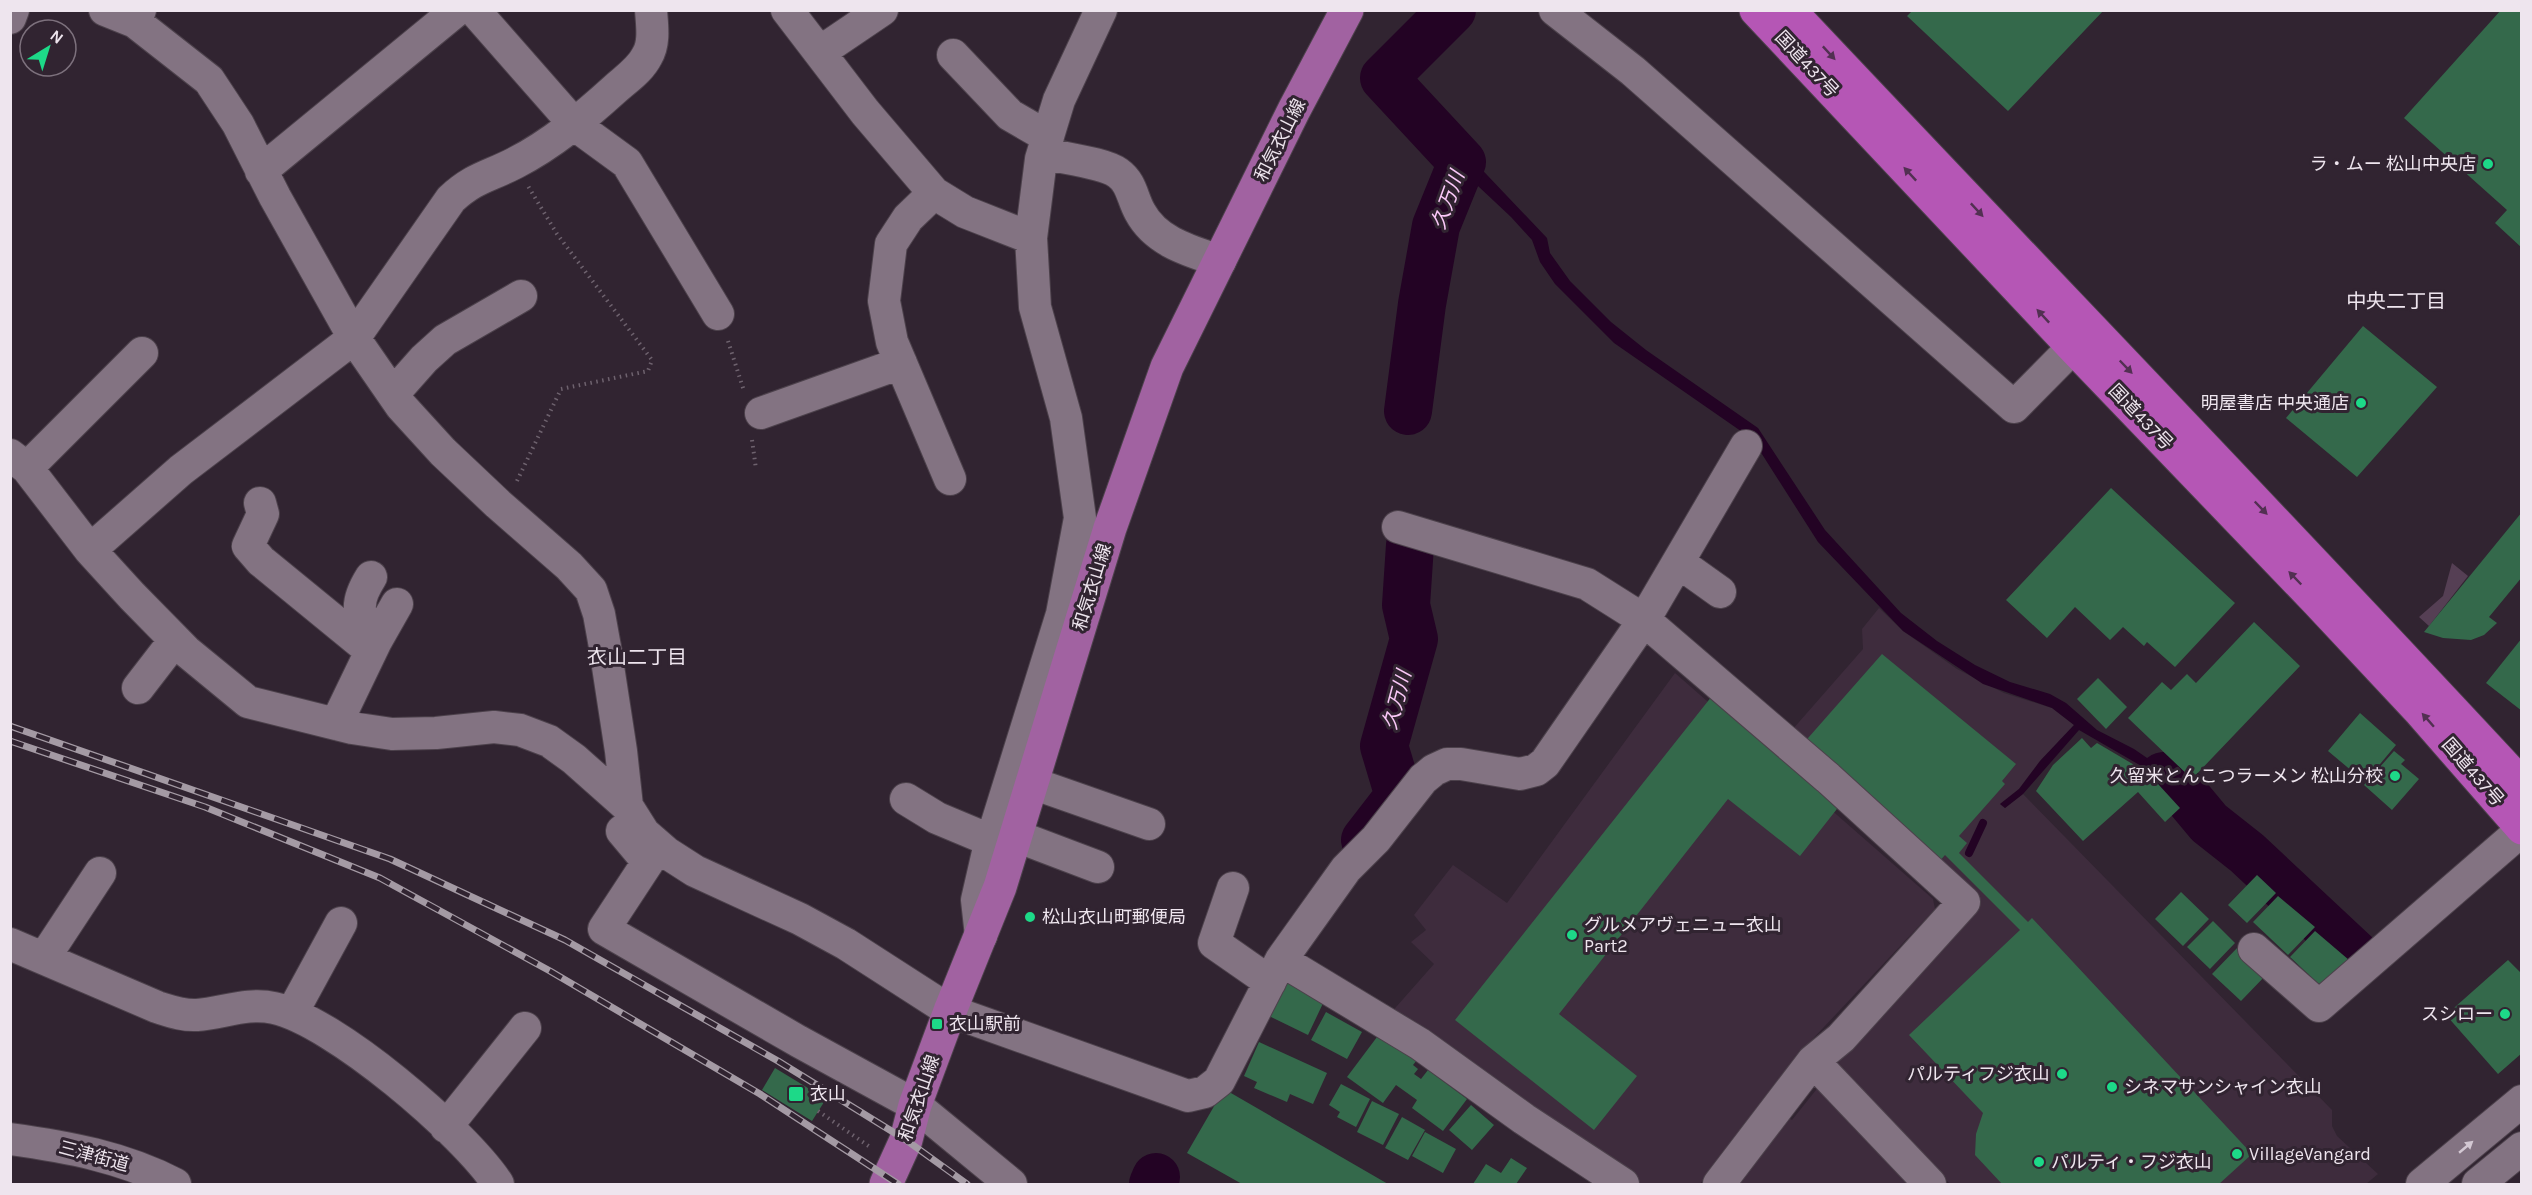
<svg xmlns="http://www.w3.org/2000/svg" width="2532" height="1195" viewBox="0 0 2532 1195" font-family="Karla,'Noto Sans JP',sans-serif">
<rect width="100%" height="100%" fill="#312431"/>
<!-- built -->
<path fill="#3e2c3d" d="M 1879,608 L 1903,631 L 1957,669 L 2004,693 L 2052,708 L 2074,725 L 2040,761 L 2019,789 L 2000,804 L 2005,808 L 2023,794 L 2332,1110 L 2332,1126 L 2337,1136 L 2378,1174 L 2366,1184 L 1950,1184 L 1834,1063 L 1979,907 L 1785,738 L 1863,649 L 1862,629 Z
M 1675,673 L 1933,899 L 1935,909 L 1807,1045 L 1700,1184 L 1641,1184 L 1389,1015 L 1434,964 L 1411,942 L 1426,930 L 1414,915 L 1453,865 L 1507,903 Z
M 1820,1085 L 1915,1184 L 1737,1184 L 1787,1117 L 1792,1120 Z"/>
<!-- green -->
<path fill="#553f54" d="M 2452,563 L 2468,576 L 2429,626 L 2419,617 L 2443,596 Z"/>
<!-- water -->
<path fill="#230324" d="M 1469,156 L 1547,238 L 1550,253 L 1570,281 L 1611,322 L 1646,350 L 1758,428 L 1825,530 L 1901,613 L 1937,641 L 1975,665 L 2010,682 L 2050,694 L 2066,703 L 2097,730 L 2134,749 L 2166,771 L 2188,789 L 2214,820 L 2205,827 L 2183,800 L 2150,771 L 2079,730 L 2023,794 L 2005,808 L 2000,804 L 2019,789 L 2040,761 L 2074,725 L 2052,708 L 1983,684 L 1903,631 L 1818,542 L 1760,451 L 1748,436 L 1614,343 L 1555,284 L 1540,262 L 1532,240 L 1511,217 L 1462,171 Z"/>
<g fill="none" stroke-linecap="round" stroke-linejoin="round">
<!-- stream -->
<path stroke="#230324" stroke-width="8" d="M 1969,853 L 1983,823"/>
<!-- river -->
<path stroke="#230324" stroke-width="48" d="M 1408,411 L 1422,304 L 1436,226 L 1462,162 L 1384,78 L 1452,10
M 2163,776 L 2184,793 L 2209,823 L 2247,853 L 2356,955
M 1365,840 L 1399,796 L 1384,746 L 1414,639 L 1406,605 L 1410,545
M 1153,1184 L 1156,1177"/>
</g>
<!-- building -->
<path fill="#34694b" d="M 1913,10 L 2104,10 L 2008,111 L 1907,16 Z
M 2501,10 L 2522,10 L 2522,248 L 2495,223 L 2507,210 L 2404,118 Z
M 2363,326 L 2437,387 L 2357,477 L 2286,418 Z
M 2111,488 L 2235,603 L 2175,667 L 2147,642 L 2144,646 L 2123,627 L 2110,640 L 2075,607 L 2047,638 L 2006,600 Z
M 2522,512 L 2522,577 L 2489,617 L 2497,623 L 2484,635 L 2471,640 L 2443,638 L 2424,632 Z
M 2254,622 L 2300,666 L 2192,779 L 2128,718 L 2162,682 L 2171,690 L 2187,674 L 2196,683 Z
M 2522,638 L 2522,711 L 2486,683 Z
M 1882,654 L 2016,764 L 2002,781 L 2005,784 L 1959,836 L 1967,843 L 1959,853 L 2028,922 L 2032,918 L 2252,1154 L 2219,1184 L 2002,1184 L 1975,1155 L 1976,1134 L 1983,1113 L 1909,1035 L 2020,930 L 1945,855 L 1938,863 L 1801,746 Z
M 2098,678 L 2127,707 L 2106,729 L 2077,699 Z
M 1712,696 L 1844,800 L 1800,856 L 1728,799 L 1559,1014 L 1637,1076 L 1594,1130 L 1455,1020 Z
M 2360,713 L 2396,745 L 2365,782 L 2328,751 Z
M 2082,738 L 2091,748 L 2097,743 L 2148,773 L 2180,808 L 2165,822 L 2138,792 L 2083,841 L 2036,791 L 2053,765 Z
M 2394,751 L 2405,760 L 2401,764 L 2419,779 L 2392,810 L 2364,785 Z
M 2257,875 L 2276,893 L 2247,923 L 2228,905 Z
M 2181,892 L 2209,919 L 2183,946 L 2155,919 Z
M 2278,896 L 2315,927 L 2288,955 L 2253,922 Z
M 2213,921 L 2235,943 L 2210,969 L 2187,947 Z
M 2315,931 L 2349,960 L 2323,988 L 2290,957 Z
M 2238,947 L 2267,974 L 2241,1001 L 2212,974 Z
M 2508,960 L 2522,974 L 2522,1053 L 2498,1074 L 2446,1015 Z
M 1283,976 L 1326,997 L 1308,1035 L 1265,1014 Z
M 1326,1012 L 1362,1032 L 1347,1059 L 1311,1040 Z
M 1380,1033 L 1417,1060 L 1413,1065 L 1418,1069 L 1414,1074 L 1421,1079 L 1428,1070 L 1467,1099 L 1443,1131 L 1412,1108 L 1417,1100 L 1396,1085 L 1383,1103 L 1347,1077 Z
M 1259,1042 L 1327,1073 L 1313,1104 L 1290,1094 L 1287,1102 L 1254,1088 L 1257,1082 L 1244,1076 Z
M 775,1068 L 826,1099 L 812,1121 L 762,1090 Z
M 1341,1084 L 1370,1099 L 1356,1127 L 1337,1117 L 1340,1112 L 1329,1105 Z
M 1224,1089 L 1388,1184 L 1242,1184 L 1187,1153 Z
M 1372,1101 L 1399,1114 L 1383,1145 L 1357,1132 Z
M 1471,1105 L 1494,1125 L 1472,1150 L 1449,1130 Z
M 1402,1117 L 1425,1130 L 1408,1160 L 1385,1148 Z
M 1425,1132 L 1456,1149 L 1443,1173 L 1412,1156 Z
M 1511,1158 L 1527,1168 L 1516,1184 L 1473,1184 L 1486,1164 L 1501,1173 Z"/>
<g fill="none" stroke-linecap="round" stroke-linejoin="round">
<defs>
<path id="minor" d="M 105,10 L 135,22
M 140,10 L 135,22 L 209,80 L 238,124 L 275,197 L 354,338 L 401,406 L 443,452 L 498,504 L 569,566 L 591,590 L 599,614 L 605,647 L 621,751 L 627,806
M 474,10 L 575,125 L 627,163 L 718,314
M 787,10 L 865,112 L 934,193 L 965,212 L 1031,238
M 1555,10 L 1633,71 L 2014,407 L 2090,330
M 10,18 L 13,10
M 820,52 L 882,10
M 953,55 L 1010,115 L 1048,137
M 1043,153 C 1061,158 1105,163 1118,173 C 1132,183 1132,198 1140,212 C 1156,242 1190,251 1220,261
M 261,171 L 457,10
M 934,193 L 908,218 L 891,244 L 884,301 L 892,342 L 950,479
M 393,394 L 424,359 L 445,340 L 521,296
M 761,413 L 901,363
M 10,455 L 27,468 L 90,550 L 132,596 L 186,651 L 248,702 L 352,728 L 392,734 L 436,733 L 494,727 L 520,730 L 549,741 L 574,759 L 627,806 L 644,833 L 667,853 L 695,871 L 800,919 L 846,944 L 950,1011 L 1188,1096 L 1205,1092 L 1219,1081 L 1281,960 L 1346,869 L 1376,839 L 1423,779 L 1434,770 L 1447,764 L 1461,764 L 1520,774 L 1536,770 L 1545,763 L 1644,620 L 1746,446
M 27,468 L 142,353
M 260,503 L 263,514 L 248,546 L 261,561 L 371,651
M 1398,527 L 1587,584 L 1644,620 L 1828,778 L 1964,902 L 1841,1038 L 1813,1061 L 1719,1184
M 90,550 L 181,470 L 354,338 L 451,199 C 475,177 488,177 515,163 C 552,144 584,117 615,89 C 626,79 640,70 647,56 C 655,43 652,25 651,10
M 1678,562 L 1720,592
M 376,641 L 397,604
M 138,688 L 175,640
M 336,724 L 376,641 C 357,615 354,604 371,577
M 1032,783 L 1149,824
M 906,799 L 937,818 L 992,841
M 622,831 L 648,862 L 604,929 L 798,1041 L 915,1105 L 1011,1184
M 1016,836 L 1098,867
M 1233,888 L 1214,943 L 1270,982
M 981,936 L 977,900 L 988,852 L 1062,614 L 1080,518 L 1066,418 L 1035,307 L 1031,238 L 1041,159 L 1059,100 L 1101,10
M 10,944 L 157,1007 C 170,1011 183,1016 197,1015 C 223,1013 248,1002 274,1008 C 334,1021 464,1132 498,1184
M 2254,949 L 2319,1006 L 2522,830
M 44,958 L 100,873
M 1281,960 L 1420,1044 L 1524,1119 L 1623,1184
M 292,1013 L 341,923
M 1813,1061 L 1930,1184
M 446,1127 L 525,1028
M 10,1139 C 68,1147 123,1157 175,1184
M 2422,1184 L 2522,1101
M 2478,1184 L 2522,1148"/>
<path id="major" d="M 886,1184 L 906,1140 L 915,1105 L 950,1011 L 1000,887 L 1110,528 L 1167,367 L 1294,110 L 1347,10"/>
<path id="highway" d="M 1756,10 L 2073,347 L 2317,601 L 2419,710 L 2522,828
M 1789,10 C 2033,269 2280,524 2522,785"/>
</defs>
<!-- minor casing -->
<use href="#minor" stroke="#4c414b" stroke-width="34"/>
<!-- major casing -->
<use href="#major" stroke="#4c414b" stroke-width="35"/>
<!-- highway casing -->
<use href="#highway" stroke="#4c414b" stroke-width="35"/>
<!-- path -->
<path stroke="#6e626e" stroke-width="4" stroke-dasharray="1.5 4.5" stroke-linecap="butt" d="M 728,341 L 744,391
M 752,440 L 756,469
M 517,481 L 561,389 L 648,371 L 652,360 L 557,234 L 528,186
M 818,1111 L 870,1147"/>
<!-- minor -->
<use href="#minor" stroke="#837382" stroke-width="32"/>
<!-- major -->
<use href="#major" stroke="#a162a1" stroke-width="33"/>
<!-- highway -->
<use href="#highway" stroke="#b556b5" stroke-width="33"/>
<defs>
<path id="rail" d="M 10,726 L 390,859 L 565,940 L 778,1061 L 906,1140 L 967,1184
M 10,741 L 205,807 L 380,878 L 550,971 L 760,1094 L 898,1184"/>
</defs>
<!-- rail casing -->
<use href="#rail" stroke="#a49aa4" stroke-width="7"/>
<!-- rail -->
<use href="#rail" stroke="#312431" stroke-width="4.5" stroke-dasharray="14" stroke-linecap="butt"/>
</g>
<!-- one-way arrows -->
<defs><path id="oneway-solid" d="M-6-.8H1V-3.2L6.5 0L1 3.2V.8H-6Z" transform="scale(1.5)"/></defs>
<g fill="#523052">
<use href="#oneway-solid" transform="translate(1829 53) rotate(47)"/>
<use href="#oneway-solid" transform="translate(1910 174) rotate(-133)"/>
<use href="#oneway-solid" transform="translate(1977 210) rotate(47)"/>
<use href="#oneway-solid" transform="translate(2043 316) rotate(-133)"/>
<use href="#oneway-solid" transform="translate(2126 367) rotate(46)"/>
<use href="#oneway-solid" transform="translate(2261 508) rotate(46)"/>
<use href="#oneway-solid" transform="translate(2295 578) rotate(-134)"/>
<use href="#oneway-solid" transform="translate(2428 720) rotate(-131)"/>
</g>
<use fill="#d3c8d3" href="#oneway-solid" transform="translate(2466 1147) rotate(-40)"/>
<!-- markers -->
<g fill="#1dd988" stroke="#312431" stroke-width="2">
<circle cx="2488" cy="164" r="6"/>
<circle cx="2361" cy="403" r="6"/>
<circle cx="2395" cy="776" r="6"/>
<circle cx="1030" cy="917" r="6"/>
<circle cx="1572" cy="935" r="6"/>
<circle cx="2505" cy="1014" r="6"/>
<rect x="931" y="1018" width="12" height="12" rx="3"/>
<circle cx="2062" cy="1074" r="6"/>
<circle cx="2112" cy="1087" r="6"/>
<rect x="788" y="1086" width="16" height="16" rx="3"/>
<circle cx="2237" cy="1154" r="6"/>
<circle cx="2039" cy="1162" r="6"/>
</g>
<g text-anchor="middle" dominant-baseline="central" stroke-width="6" stroke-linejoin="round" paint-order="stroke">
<!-- street labels -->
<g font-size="18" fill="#eee5ee" stroke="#312431">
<text transform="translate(1807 64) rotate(47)">国道437号</text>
<text transform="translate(1280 140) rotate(-63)">和気衣山線</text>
<text transform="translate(2141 417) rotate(46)">国道437号</text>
<text transform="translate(1092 587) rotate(-73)">和気衣山線</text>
<text transform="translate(2473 772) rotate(49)">国道437号</text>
<text transform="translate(919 1098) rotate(-71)">和気衣山線</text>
<text transform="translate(94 1156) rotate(15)">三津街道</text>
</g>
<!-- poi labels -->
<g font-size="18" fill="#eee5ee" stroke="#312431" text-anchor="start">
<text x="2476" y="164" text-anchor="end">ラ・ムー 松山中央店</text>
<text x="2349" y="403" text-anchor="end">明屋書店 中央通店</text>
<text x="2383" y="776" text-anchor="end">久留米とんこつラーメン 松山分校</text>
<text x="1042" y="917">松山衣山町郵便局</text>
<text x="1584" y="925">グルメアヴェニュー衣山<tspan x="1584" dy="21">Part2</tspan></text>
<text x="2493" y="1014" text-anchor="end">スシロー</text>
<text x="949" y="1024">衣山駅前</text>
<text x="2050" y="1074" text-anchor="end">パルティフジ衣山</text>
<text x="2124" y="1087">シネマサンシャイン衣山</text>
<text x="810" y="1094">衣山</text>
<text x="2249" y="1154">VillageVangard</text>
<text x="2051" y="1162">パルティ・フジ衣山</text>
</g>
<!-- water labels -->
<g font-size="20" font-style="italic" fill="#fbc9f9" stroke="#312431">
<text transform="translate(1448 200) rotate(-70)">久万川</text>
<text transform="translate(1397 700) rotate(-75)">久万川</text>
</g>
<!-- neighbourhood labels -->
<g font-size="20" fill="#eee5ee" stroke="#312431">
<text x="2396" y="301">中央二丁目</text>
<text x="637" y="657">衣山二丁目</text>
</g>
</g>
<!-- border -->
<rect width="2532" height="1195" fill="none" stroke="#eee5ee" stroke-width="24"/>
<!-- north arrow -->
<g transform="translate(48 48) rotate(38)"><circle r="28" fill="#312431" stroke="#7d717d" stroke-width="1.5"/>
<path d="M0-4.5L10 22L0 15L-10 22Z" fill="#1dd988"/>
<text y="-9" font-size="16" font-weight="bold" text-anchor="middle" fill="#eee5ee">N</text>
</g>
</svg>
